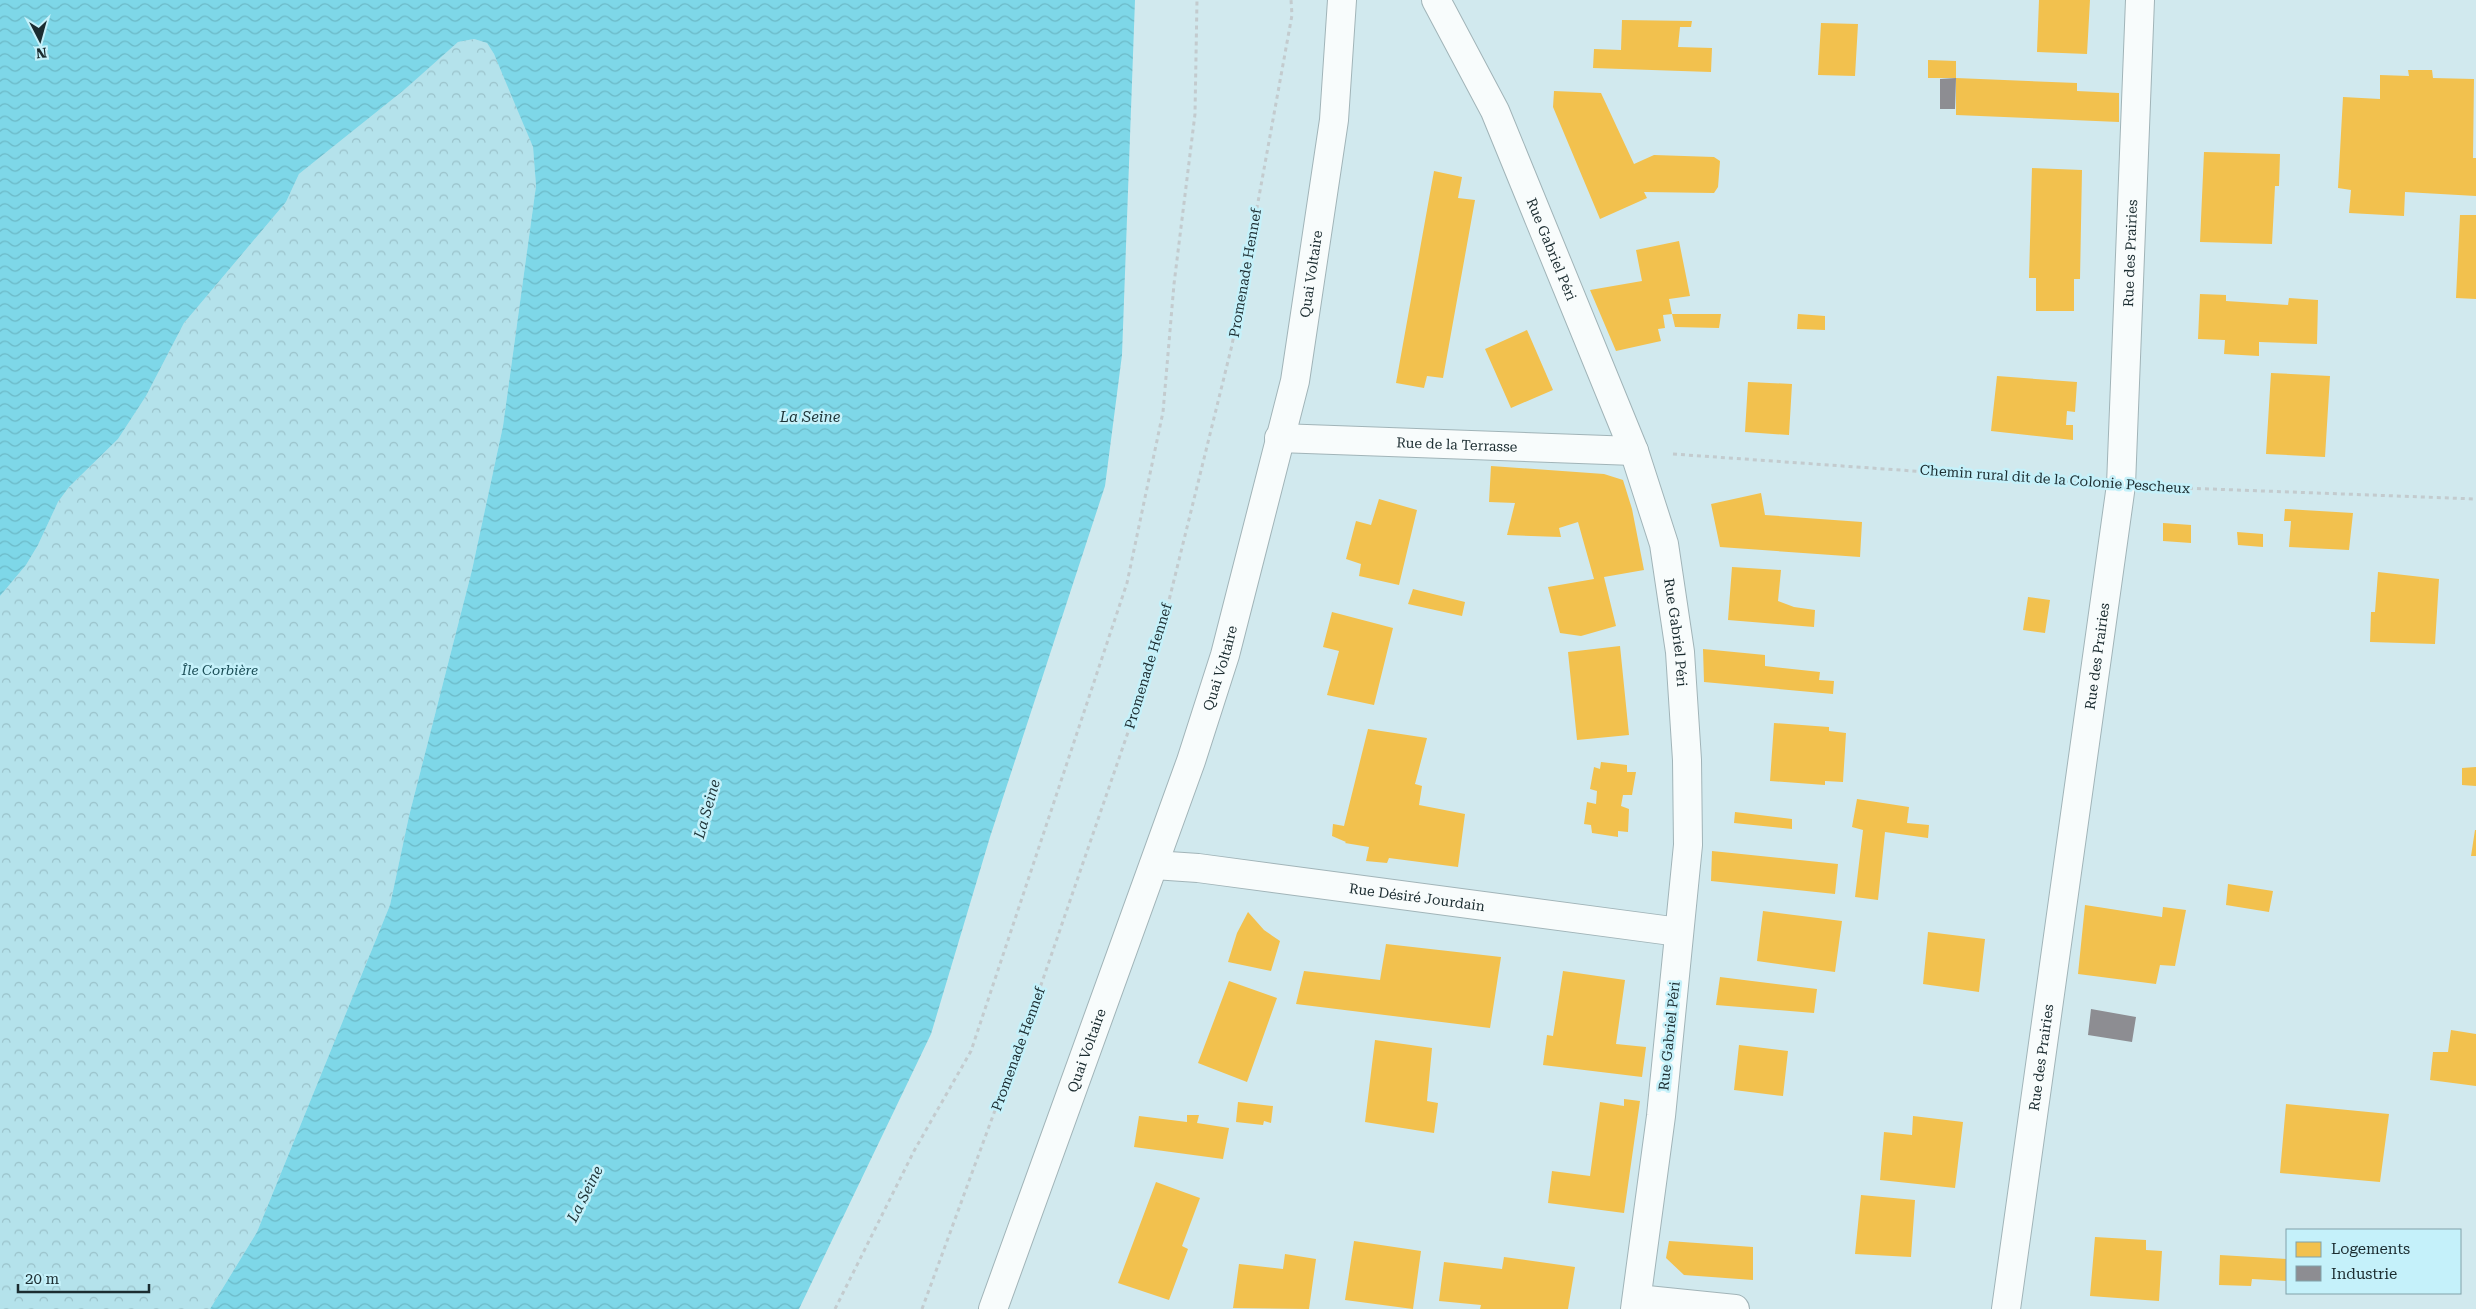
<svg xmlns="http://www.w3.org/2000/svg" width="2476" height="1309" viewBox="0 0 2476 1309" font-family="'Roboto Serif',serif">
<defs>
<pattern id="forest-crowns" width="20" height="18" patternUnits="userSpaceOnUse" patternTransform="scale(1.25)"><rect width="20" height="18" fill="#b4e2eb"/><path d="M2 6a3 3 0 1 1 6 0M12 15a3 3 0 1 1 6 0" fill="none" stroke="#9ac2ca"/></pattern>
<pattern id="water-waves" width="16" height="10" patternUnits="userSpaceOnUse" patternTransform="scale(1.25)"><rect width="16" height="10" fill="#7ed7e8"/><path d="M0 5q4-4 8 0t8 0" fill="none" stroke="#6cb9c7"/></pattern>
</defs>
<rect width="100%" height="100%" fill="#d1e9ee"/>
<!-- forest -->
<path fill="url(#forest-crowns)" d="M 474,39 L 487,43 L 494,54 L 514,99 L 533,147 L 536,186 L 503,426 L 472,570 L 409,816 L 390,905 L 257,1232 L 210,1309 L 0,1309 L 0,596 L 26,565 L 38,545 L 58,502 L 69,487 L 118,439 L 146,396 L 184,323 L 286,202 L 299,174 L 404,90 L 445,51 L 458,42 Z"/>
<!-- water -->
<path fill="url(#water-waves)" d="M 0,0 L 1135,0 L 1122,355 L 1105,486 L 990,837 L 931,1034 L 799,1309 L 210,1309 L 257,1232 L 390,905 L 409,816 L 472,570 L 503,426 L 536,186 L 533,147 L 494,54 L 487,43 L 474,39 L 458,42 L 404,90 L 299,174 L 286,202 L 184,323 L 146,396 L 118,439 L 69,487 L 58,502 L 38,545 L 26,565 L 0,596 Z"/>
<!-- homes -->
<path fill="#f2c14e" d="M 2039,0 L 2090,0 L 2087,54 L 2037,52 Z
M 1622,20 L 1692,21 L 1691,27 L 1680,27 L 1678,47 L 1712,48 L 1711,72 L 1593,68 L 1594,49 L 1621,50 Z
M 1821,23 L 1858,24 L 1855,76 L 1818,75 Z
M 1928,60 L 1956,61 L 1956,78 L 1928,78 Z
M 2408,70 L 2432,70 L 2433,78 L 2474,79 L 2473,158 L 2476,158 L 2476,196 L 2405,192 L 2404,216 L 2349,213 L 2351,190 L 2338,188 L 2343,97 L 2380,99 L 2380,75 L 2409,76 Z
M 1956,78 L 2077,83 L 2077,91 L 2119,93 L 2119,122 L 1956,115 Z
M 1554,91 L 1601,93 L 1634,164 L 1654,155 L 1714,157 L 1720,161 L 1718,187 L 1714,193 L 1644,192 L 1647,198 L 1600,219 L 1553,107 Z
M 2204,152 L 2280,154 L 2279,186 L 2275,186 L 2272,244 L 2200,242 Z
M 2032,168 L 2082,170 L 2080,279 L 2074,279 L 2074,311 L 2036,311 L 2036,278 L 2029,278 Z
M 1434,171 L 1462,177 L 1458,198 L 1475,200 L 1443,378 L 1427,376 L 1424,388 L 1396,383 Z
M 2460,215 L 2476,215 L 2476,299 L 2456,298 Z
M 1679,241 L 1690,296 L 1669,299 L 1672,314 L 1721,314 L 1719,328 L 1675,327 L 1672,314 L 1663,315 L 1665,328 L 1658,329 L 1661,341 L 1616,351 L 1590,290 L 1642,281 L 1636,250 Z
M 2200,294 L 2226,295 L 2226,301 L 2288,305 L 2289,298 L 2318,300 L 2317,344 L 2259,342 L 2259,356 L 2224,354 L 2225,340 L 2198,339 Z
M 1798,314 L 1825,316 L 1825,330 L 1797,329 Z
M 1527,330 L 1553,390 L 1511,408 L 1485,349 Z
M 2271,373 L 2330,376 L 2325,457 L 2266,454 Z
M 1997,376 L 2077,382 L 2075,412 L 2067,411 L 2066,425 L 2073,425 L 2073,440 L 1991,431 Z
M 1748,382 L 1792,384 L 1789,435 L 1745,432 Z
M 1491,466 L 1604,474 L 1623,480 L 1632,509 L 1644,570 L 1604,577 L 1616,626 L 1581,636 L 1560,633 L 1548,587 L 1594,579 L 1578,522 L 1559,528 L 1561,537 L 1507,535 L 1515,503 L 1489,502 Z
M 1761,493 L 1765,515 L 1862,522 L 1860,557 L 1720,547 L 1711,504 Z
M 1379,499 L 1417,510 L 1399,585 L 1359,576 L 1361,564 L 1346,559 L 1356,521 L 1371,525 Z
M 2285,509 L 2353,513 L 2349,550 L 2289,547 L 2291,521 L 2284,521 Z
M 2163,523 L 2191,525 L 2191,543 L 2163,541 Z
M 2237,532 L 2263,534 L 2263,547 L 2238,545 Z
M 1732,567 L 1781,570 L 1778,601 L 1794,607 L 1815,610 L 1814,627 L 1728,620 Z
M 2378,572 L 2439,579 L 2435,644 L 2370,642 L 2371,612 L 2375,612 Z
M 1413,589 L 1465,602 L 1462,616 L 1408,604 Z
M 2028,597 L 2050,600 L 2045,633 L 2023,630 Z
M 1332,612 L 1393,628 L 1374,705 L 1327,695 L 1339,651 L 1323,647 Z
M 1620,646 L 1629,735 L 1577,740 L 1568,652 Z
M 1703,649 L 1765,655 L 1765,666 L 1820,672 L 1819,680 L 1834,681 L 1833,694 L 1704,682 Z
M 1774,723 L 1829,727 L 1829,731 L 1846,733 L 1843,782 L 1825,781 L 1825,785 L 1770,781 Z
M 1368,729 L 1427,738 L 1415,784 L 1422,786 L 1419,805 L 1465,814 L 1458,867 L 1389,858 L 1387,863 L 1366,861 L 1369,847 L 1345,843 L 1346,842 L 1332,836 L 1333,824 L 1344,826 Z
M 1601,762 L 1627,765 L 1627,772 L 1636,772 L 1632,795 L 1623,795 L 1621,806 L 1629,809 L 1628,832 L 1618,831 L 1618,837 L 1592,833 L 1591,825 L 1584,824 L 1587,802 L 1596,804 L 1597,791 L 1590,789 L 1594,767 L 1600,769 Z
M 2476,767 L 2476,786 L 2462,785 L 2462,768 Z
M 1857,799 L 1909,807 L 1907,823 L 1929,825 L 1928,838 L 1885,832 L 1878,900 L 1855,897 L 1863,830 L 1852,827 Z
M 1735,812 L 1792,819 L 1792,829 L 1734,823 Z
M 2475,830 L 2476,830 L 2476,856 L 2471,856 Z
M 1712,851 L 1838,864 L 1835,894 L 1711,881 Z
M 2228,884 L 2273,891 L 2269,912 L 2226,905 Z
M 2085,905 L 2162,917 L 2163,907 L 2186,910 L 2175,966 L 2160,965 L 2156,984 L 2078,974 Z
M 1763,911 L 1842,921 L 1835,972 L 1757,961 Z
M 1248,912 L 1264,930 L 1280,941 L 1271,971 L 1228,962 L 1237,933 Z
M 1928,932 L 1985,939 L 1979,992 L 1923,984 Z
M 1386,944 L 1501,957 L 1490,1028 L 1296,1004 L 1304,971 L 1380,980 Z
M 1563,971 L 1625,980 L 1616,1044 L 1646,1047 L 1642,1077 L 1543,1065 L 1547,1035 L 1553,1036 Z
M 1720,977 L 1817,989 L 1814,1013 L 1716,1005 Z
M 1229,981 L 1277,998 L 1247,1082 L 1198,1063 Z
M 2451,1030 L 2476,1034 L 2476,1086 L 2430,1080 L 2433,1052 L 2448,1052 Z
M 1375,1040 L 1432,1048 L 1427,1101 L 1438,1103 L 1434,1133 L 1365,1122 Z
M 1739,1045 L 1788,1051 L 1783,1096 L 1734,1090 Z
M 1624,1099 L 1640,1101 L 1624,1213 L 1548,1203 L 1552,1171 L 1590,1176 L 1600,1102 L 1624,1106 Z
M 1238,1102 L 1273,1106 L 1271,1123 L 1264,1121 L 1263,1125 L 1236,1122 Z
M 2286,1104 L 2389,1114 L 2380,1182 L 2280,1173 Z
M 1187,1115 L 1199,1115 L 1197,1123 L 1229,1128 L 1223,1159 L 1134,1147 L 1139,1116 L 1187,1122 Z
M 1913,1116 L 1963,1122 L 1955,1188 L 1880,1180 L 1884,1132 L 1912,1135 Z
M 1156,1182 L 1200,1198 L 1182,1246 L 1188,1249 L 1169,1300 L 1118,1283 Z
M 1861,1195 L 1915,1200 L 1911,1257 L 1855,1254 Z
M 2095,1237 L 2146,1240 L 2146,1250 L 2162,1251 L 2159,1301 L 2090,1296 Z
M 1354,1241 L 1421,1251 L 1413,1309 L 1345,1300 Z
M 1669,1241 L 1753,1247 L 1753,1280 L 1684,1275 L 1666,1258 Z
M 1285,1254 L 1316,1259 L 1309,1309 L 1233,1308 L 1239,1264 L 1283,1269 Z
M 2220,1255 L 2287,1259 L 2287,1281 L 2252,1279 L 2251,1286 L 2219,1285 Z
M 1504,1257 L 1575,1267 L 1568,1309 L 1480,1309 L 1481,1305 L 1439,1301 L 1444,1262 L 1502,1269 Z"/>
<!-- industry -->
<path fill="#8d8d92" d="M 1956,78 L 1955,109 L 1940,109 L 1940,79 Z
M 2091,1009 L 2136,1017 L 2132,1042 L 2088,1035 Z"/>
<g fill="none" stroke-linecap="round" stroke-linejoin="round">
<defs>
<g id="street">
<path id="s1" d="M 1436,0 L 1495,111 L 1634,451 L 1664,544 L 1680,652 L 1687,760 L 1688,845 L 1661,1116 L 1635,1309"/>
<path id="s2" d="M 1279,438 L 1634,451"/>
<path id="s3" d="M 1154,865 L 1198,868 L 1679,932"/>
<path d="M 1637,1299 L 1735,1309"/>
<path id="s4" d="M 2006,1309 L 2121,485 L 2140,0"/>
</g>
<g id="secondary">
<path id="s5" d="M 993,1309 L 1191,761 L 1225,655 L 1295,381 L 1334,120 L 1342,0"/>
</g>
</defs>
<!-- street casing -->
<use href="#street" stroke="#a1b4b8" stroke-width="30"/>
<!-- secondary casing -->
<use href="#secondary" stroke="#a1b4b8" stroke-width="30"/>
<!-- path -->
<path stroke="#c3cbce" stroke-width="3" stroke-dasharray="4 4" stroke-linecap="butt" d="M 1673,454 L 2083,483
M 2157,487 L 2476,499
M 835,1309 L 914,1151 L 971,1051 L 1127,583 L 1163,412 L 1174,284 L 1195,114 L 1197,0
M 922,1309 L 1041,985 L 1158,645 L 1232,345 L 1292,15 L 1291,0"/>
<!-- street -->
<use href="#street" stroke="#f8fcfc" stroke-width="28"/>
<!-- secondary -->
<use href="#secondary" stroke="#f8fcfc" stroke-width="28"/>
</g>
<g text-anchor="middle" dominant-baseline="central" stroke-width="5" stroke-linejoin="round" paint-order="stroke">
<!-- street labels -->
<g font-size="14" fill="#1b2c30" stroke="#c5f1fa">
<text stroke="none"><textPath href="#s1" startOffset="275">Rue Gabriel Péri</textPath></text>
<text stroke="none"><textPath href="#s4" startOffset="1064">Rue des Prairies</textPath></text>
<text transform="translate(1245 273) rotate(-80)">Promenade Hennef</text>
<text stroke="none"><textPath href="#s5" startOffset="1085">Quai Voltaire</textPath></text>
<text stroke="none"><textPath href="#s2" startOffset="178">Rue de la Terrasse</textPath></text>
<text transform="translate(2055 479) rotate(4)">Chemin rural dit de la Colonie Pescheux</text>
<text stroke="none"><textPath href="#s1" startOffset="680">Rue Gabriel Péri</textPath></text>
<text stroke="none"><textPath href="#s4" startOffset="659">Rue des Prairies</textPath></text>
<text transform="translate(1148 666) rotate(-73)">Promenade Hennef</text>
<text stroke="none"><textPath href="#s5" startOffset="680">Quai Voltaire</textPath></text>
<text stroke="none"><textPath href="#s3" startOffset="265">Rue Désiré Jourdain</textPath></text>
<text transform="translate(1669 1036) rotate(-84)">Rue Gabriel Péri</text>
<text transform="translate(1018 1049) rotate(-70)">Promenade Hennef</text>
<text stroke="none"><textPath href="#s5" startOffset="275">Quai Voltaire</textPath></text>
<text stroke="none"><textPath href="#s4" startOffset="254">Rue des Prairies</textPath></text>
</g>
<!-- park labels -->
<g font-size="14" font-style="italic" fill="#1b4e57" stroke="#c5f1fa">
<text x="220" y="670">Île Corbière</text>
</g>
<!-- water labels -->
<g font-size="15" font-style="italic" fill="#1e3337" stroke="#c5f1fa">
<text x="810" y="417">La Seine</text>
<text transform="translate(707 809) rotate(-74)">La Seine</text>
<text transform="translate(585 1194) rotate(-63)">La Seine</text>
</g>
</g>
<!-- legend -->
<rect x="2286" y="1229" width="175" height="65" fill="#c5f1fa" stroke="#81a2a9"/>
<rect x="2296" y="1242" width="25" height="15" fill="#f2c14e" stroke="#81a2a9"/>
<text x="2331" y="1254" font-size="15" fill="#1b2c30">Logements</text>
<rect x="2296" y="1266" width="25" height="15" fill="#8d8d92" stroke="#81a2a9"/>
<text x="2331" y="1279" font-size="15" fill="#1b2c30">Industrie</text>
<!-- north arrow -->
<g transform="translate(40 40) rotate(174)" stroke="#c5f1fa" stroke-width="4" paint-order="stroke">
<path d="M0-4L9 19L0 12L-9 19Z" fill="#1b2c30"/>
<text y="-8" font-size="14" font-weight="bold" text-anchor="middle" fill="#1b2c30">N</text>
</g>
<!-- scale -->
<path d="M18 1284v8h131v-8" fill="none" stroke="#1b2c30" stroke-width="2.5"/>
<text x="25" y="1284" font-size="15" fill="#1b2c30" stroke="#c5f1fa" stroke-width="4" paint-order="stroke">20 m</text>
</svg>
